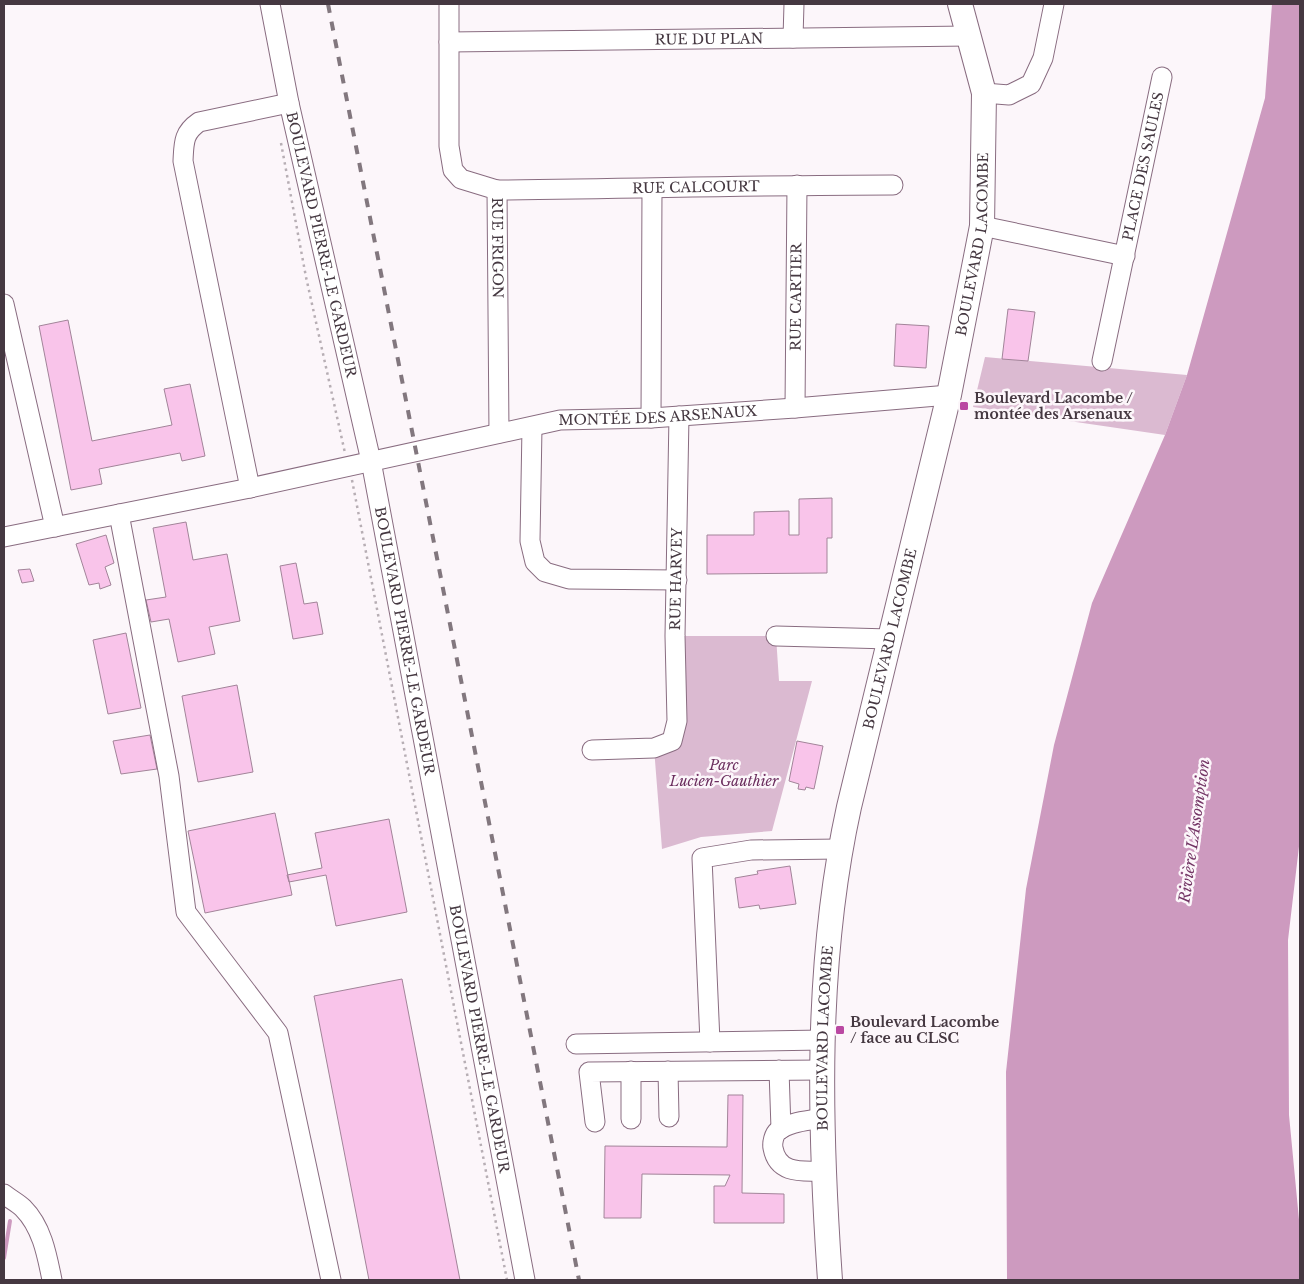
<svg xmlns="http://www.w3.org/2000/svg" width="1304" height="1284" viewBox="0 0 1304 1284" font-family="'Libre Baskerville',serif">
<rect width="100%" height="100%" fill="#fcf6fa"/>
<!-- green -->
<path fill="#dbbad1" d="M 985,357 L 1187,375 L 1165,435 L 973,407 Z
M 675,636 L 776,636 L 779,681 L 812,681 L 772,831 L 701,837 L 662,849 L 654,748 L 671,741 Z"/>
<!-- water -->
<path fill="#cd9abf" d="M 1272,4 L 1300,4 L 1300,838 L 1288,940 L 1289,1115 L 1300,1230 L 1300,1280 L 1007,1280 L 1006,1072 L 1026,889 L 1054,745 L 1092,603 L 1165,435 L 1187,375 L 1265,98 Z"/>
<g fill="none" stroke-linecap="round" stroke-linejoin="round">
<!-- stream -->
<path stroke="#cd9abf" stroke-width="4" d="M 4,1258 L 10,1221"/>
</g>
<!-- building -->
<path fill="#f9c4ea" stroke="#a28499" d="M 1008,309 L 1035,312 L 1028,361 L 1002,359 Z
M 68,320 L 92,441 L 172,425 L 164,389 L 190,384 L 205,456 L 182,461 L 180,453 L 99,469 L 102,484 L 71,490 L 39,326 Z
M 896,324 L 929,326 L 926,368 L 894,366 Z
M 832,498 L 832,538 L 827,538 L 827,573 L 707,574 L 707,535 L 754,535 L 754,512 L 789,511 L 789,535 L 799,535 L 799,499 Z
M 186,522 L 193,560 L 227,554 L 240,621 L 209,627 L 215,654 L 178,662 L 169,619 L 151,622 L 146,600 L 166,597 L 153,528 Z
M 106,535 L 114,563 L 105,567 L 111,585 L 100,589 L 99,583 L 89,585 L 76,544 Z
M 296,563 L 304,604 L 317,602 L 323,634 L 293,639 L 280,566 Z
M 30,569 L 34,581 L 22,583 L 18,570 Z
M 126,633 L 141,708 L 108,714 L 93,640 Z
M 237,685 L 253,772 L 198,782 L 182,696 Z
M 150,735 L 157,769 L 121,774 L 113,741 Z
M 797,741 L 823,746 L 814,789 L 806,787 L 805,790 L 798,789 L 799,784 L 789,781 Z
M 275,813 L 292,895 L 205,913 L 188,831 Z
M 389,819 L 407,912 L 336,926 L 326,875 L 289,882 L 287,875 L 322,868 L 315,833 Z
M 790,866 L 796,904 L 760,909 L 759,905 L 739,908 L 735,878 L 758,874 L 757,871 Z
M 402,979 L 460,1280 L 369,1280 L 314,996 Z
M 728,1095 L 743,1095 L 742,1193 L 784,1194 L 784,1223 L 714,1223 L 714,1186 L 725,1186 L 730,1175 L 642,1174 L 641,1218 L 604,1218 L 605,1146 L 727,1147 Z"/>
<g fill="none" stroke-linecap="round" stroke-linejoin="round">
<defs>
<g id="minor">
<path id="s1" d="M 270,4 L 289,103 L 371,461 L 525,1280"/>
<path id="s2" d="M 449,4 L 449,146 L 453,170 L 461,179 L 497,190 L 499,433"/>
<path d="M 793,38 L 794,4"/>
<path id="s3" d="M 449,42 L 969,36"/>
<path d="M 984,93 L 1009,95 L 1031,84 L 1043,58 L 1054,4"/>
<path id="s4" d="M 497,190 C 629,189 761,185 893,185"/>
<path d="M 982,226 L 1125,256"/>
<path d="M 4,304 L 55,527"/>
<path id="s5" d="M 1102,361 L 1162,77"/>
<path id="s6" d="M 795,408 L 797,185"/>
<path d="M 651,418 L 652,189"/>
<path d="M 532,427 L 530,541 L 535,562 L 545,572 L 569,579 L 677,580"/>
<path d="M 250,488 L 183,161 C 184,143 183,133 199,122 L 289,103"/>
<path d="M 119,514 L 169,776 L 186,912 L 278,1033 L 331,1280"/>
<path id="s7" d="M 4,537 L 250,488 L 560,420 L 651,418 L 795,408 L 949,395"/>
<path d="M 776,636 L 890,639"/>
<path id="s8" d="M 592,750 L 654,748 L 672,741 L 677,721 L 675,636 L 679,416"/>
<path d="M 710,1042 L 702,858 L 751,850 L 840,849"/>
<path d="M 576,1044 L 823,1040"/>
<path d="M 779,1070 L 781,1129"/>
<path d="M 668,1071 L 669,1117"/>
<path d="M 823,1118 C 809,1121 790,1121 778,1131 C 774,1134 772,1143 773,1148 C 778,1175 803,1171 823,1171"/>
<path d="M 631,1119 L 631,1071"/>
<path d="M 595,1122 L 589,1072 L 823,1070"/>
<path d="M 4,1194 C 10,1199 18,1203 23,1208 C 42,1227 47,1255 52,1280"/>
</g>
<g id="major">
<path id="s9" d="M 830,1280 C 819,1123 815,962 849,807 L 949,395 L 982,226 L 984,93 L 960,4"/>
</g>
</defs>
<!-- minor casing -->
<use href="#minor" stroke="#896c80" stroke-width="21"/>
<!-- major casing -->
<use href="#major" stroke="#896c80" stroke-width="26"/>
<!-- path -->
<path stroke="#b7aeb4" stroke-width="2.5" stroke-dasharray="2.5 4" stroke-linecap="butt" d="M 281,143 L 306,277 L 345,453
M 352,480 L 507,1280"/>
<!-- minor -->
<use href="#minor" stroke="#fff" stroke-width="19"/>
<!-- major -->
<use href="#major" stroke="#fff" stroke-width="24"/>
<!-- rail -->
<path stroke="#82777e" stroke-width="4" stroke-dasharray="9 9" stroke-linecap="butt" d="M 328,4 L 579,1280"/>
</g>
<!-- markers -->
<g fill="#ba48a2" stroke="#fcf6fa" stroke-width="2">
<rect x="959" y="401" width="10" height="10" rx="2.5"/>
<rect x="835" y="1025" width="10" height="10" rx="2.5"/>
</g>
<g text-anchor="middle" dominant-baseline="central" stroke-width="5" stroke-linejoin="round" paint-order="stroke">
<!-- street labels -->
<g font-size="14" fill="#453841" stroke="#fcf6fa">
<text stroke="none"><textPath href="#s3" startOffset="260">RUE DU PLAN</textPath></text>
<text stroke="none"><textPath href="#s5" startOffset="199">PLACE DES SAULES</textPath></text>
<text stroke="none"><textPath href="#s4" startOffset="199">RUE CALCOURT</textPath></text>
<text stroke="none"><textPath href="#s9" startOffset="1052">BOULEVARD LACOMBE</textPath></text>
<text stroke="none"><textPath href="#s1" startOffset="246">BOULEVARD PIERRE-LE GARDEUR</textPath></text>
<text stroke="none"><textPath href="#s2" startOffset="274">RUE FRIGON</textPath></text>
<text stroke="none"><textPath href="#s6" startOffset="111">RUE CARTIER</textPath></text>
<text stroke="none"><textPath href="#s7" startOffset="666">MONTÉE DES ARSENAUX</textPath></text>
<text stroke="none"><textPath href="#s8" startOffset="244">RUE HARVEY</textPath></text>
<text stroke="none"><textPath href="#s9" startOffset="648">BOULEVARD LACOMBE</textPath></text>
<text stroke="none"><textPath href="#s1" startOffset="651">BOULEVARD PIERRE-LE GARDEUR</textPath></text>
<text stroke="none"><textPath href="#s9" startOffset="242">BOULEVARD LACOMBE</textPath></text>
<text stroke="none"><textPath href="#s1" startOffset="1056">BOULEVARD PIERRE-LE GARDEUR</textPath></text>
</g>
<!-- poi labels -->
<g font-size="14" font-weight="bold" fill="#453841" stroke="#fcf6fa" text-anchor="start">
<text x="974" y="398">Boulevard Lacombe /<tspan x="974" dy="16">montée des Arsenaux</tspan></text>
<text x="850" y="1022">Boulevard Lacombe<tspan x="850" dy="16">/ face au CLSC</tspan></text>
</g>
<!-- park labels -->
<g font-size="14" font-style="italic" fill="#6b2e5e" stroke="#fcf6fa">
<text x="724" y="765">Parc<tspan x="724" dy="16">Lucien-Gauthier</tspan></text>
</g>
<!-- water labels -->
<g font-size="15" font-style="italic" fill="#733565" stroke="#fcf6fa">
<text transform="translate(1194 831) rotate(-82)">Rivière L'Assomption</text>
</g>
</g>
<!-- border -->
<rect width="1304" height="1284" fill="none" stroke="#453841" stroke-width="10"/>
</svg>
